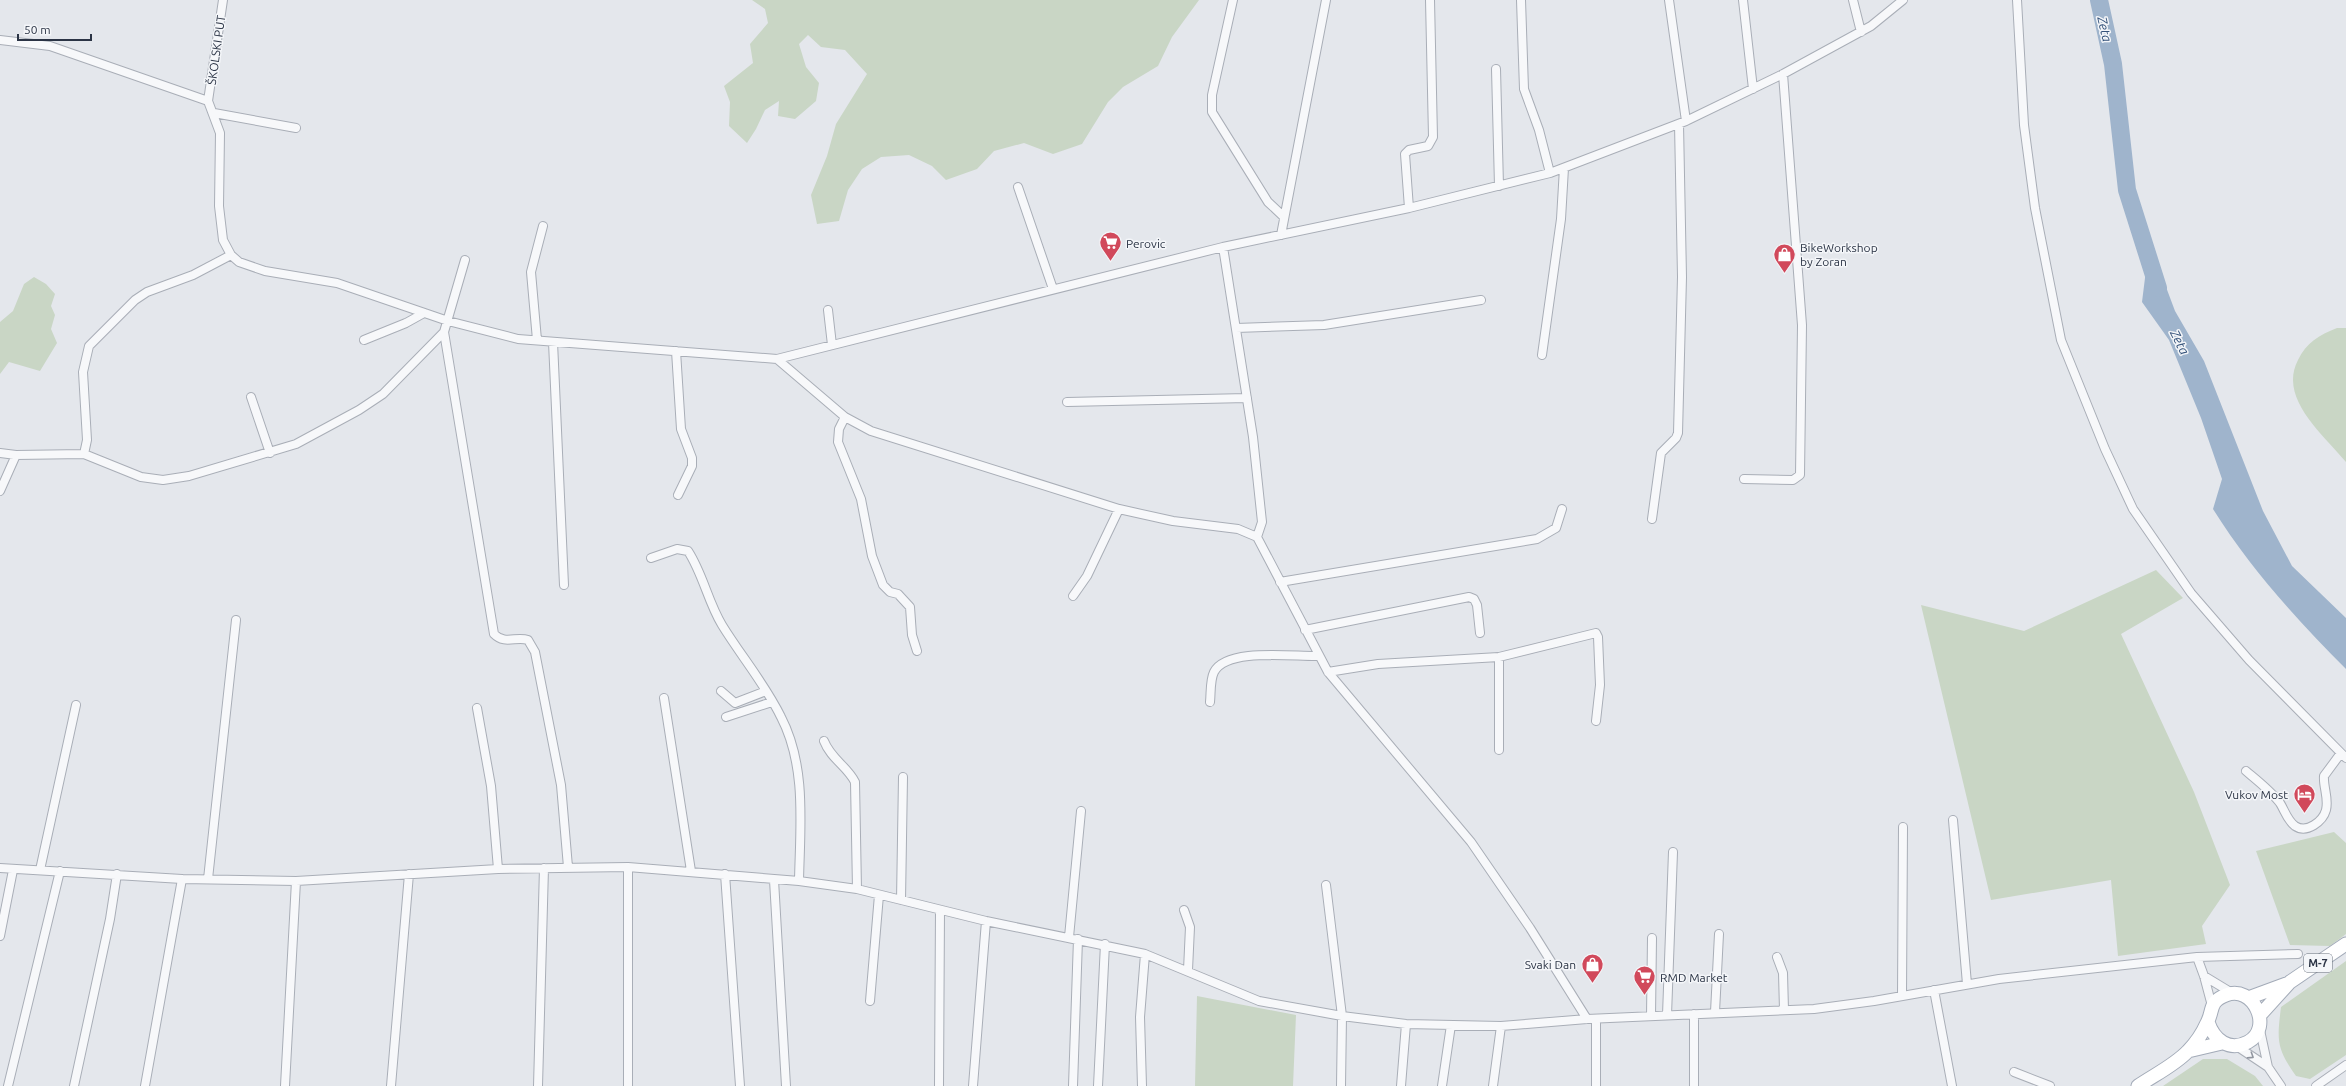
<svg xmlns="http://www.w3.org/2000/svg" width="2346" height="1086" viewBox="0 0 2346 1086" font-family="Ubuntu,sans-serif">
<rect width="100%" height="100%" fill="#e4e7ec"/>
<!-- green -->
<path fill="#c9d6c5" d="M 752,0 L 1199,0 L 1172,37 L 1158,66 L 1123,87 L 1108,102 L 1082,144 L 1053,154 L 1024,143 L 994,151 L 977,169 L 946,180 L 932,166 L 909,155 L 881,157 L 862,169 L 848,190 L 839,221 L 817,224 L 811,195 L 827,156 L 836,124 L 867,74 L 845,50 L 821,47 L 808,35 L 799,44 L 806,67 L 819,83 L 816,101 L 795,119 L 778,116 L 779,101 L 765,110 L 756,129 L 747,143 L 729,126 L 730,102 L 724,86 L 753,63 L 750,44 L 768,23 L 765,9 Z
M 34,277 L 46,284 L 55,294 L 51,306 L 55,315 L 51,329 L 57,343 L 40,371 L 9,362 L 0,374 L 0,322 L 13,311 L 24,284 Z
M 2337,328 L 2346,328 L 2346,462 C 2323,434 2278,398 2298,360 C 2306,343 2319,335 2337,328 Z
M 2156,570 L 2183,598 L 2121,634 L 2194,792 L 2230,885 L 2202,926 L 2206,944 L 2118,956 L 2111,880 L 1991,900 L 1921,605 L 2024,631 Z
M 2334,832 L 2346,843 L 2346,934 L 2330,946 L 2290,945 L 2256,851 Z
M 2346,961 L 2346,1055 L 2310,1079 L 2296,1076 C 2276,1048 2277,1040 2281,1007 Z
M 1197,996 L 1296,1015 L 1293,1086 L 1195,1086 Z
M 2203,1059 L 2227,1059 L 2255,1076 L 2263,1086 L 2163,1086 Z"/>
<!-- water -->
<path fill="#9fb4cc" d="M 2157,263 L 2175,311 L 2204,361 L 2263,511 L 2292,566 L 2346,618 L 2346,669 C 2297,620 2250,568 2213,509 L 2222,479 L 2201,418 L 2169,340 L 2142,302 L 2146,270 L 2150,264 Z"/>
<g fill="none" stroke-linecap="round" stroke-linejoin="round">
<!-- river -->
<path stroke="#9fb4cc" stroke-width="18" d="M 2099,0 L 2113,64 L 2127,190 L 2158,288"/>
<defs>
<path id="street" d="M 1233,0 L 1212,95 L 1212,112 L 1268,202 L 1284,217
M 1521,0 L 1524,89 L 1539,130 L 1550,173
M 1669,0 L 1686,121
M 1743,0 L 1753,89
M 1853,0 L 1861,32
M 2017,0 L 2024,125 L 2035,208 L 2061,340 L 2105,449 L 2133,509 L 2191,593 L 2249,660 L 2346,758
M 0,40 L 50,46 L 208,101 L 220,133 L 219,206 L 223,240 L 231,255 L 239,262 L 265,271 L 337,283 L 448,321 L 518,339 L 777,359 L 845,417 L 871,431 L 1119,509 L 1173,521 L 1238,529 L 1257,537 L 1328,672 L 1471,842 L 1530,928 L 1587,1019
M 1496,69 L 1499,186
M 208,101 L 223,0
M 214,113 L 296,128
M 1018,187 L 1053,289
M 1409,208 L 1405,154 L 1409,150 L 1428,146 L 1433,137 L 1430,0
M 1281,235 L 1326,0
M 1223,247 L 1253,437 L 1262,522 L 1257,537
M 828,310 L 832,345
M 1236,328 L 1324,325 L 1481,300
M 444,332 L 494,634 C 505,645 516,636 528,640 L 535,652 L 561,785 L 568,867
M 364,340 L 406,323 L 424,313
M 537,340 L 531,272 L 543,226
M 553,342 L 564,585
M 676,351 L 681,429 L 692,458 L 692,466 L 678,495
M 1542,355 L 1561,219 L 1564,168
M 777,359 L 1223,247 L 1409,208 L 1550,173 L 1686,121 L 1783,74 L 1871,26 L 1903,0
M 251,397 L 270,453
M 1067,402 L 1247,398
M 845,417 L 839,429 L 838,442 L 861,499 L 872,556 L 883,585 L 890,592 L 898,594 L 910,607 L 912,635 L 917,651
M 0,453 L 16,455
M 84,454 L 87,440 L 83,372 L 89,346 L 135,300 L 147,292 L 193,275 L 231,255
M 1744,479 L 1793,480 L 1800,475 L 1802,325 L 1783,74
M 0,491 L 16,455 L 84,454 L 141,477 L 163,480 L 189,476 L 296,444 L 359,410 L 383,394 L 444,332 L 465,260
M 1652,519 L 1661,453 L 1676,438 L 1678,433 L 1682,277 L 1679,124
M 651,558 L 677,549 L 688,551 C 703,574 708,602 722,625 C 741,656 765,684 781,717 C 807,767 800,827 799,881
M 1280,582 L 1537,539 L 1556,528 L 1562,509
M 1073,596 L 1087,576 L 1119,509
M 1305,630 L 1469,597 L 1474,599 L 1477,605 L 1480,633
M 1328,672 L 1378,664 L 1499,657 L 1596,633 L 1598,637 L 1600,685 L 1596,721
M 721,691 L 735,703 L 766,691
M 664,698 L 691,871
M 1210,702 C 1211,692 1210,680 1214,672 C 1227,647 1295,657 1319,656
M 477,708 L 491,786 L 498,869
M 726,717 L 772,702
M 824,741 C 831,759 847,766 855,782 L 857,889
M 1499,750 L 1499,657
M 2246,771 C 2258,781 2271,791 2280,803 C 2285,811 2287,820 2295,826 C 2307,834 2323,821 2326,810 C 2329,798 2323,787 2324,776 L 2341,753
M 1953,820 L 1967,984
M 0,868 L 182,879 L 296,881 L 498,869 L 628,867 L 799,881 L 857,889 L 986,921 L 1145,954 L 1259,1001 L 1342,1016 L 1406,1024 L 1501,1026 L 1587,1019 L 1814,1009 L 1874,1001 L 1999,979 L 2197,957 L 2204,976 L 2212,1006
M 40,870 L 76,705
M 725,874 L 740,1086
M 208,879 L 236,620
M 774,880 L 786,1086
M 1326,885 L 1342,1016 L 1341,1086
M 901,900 L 903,777
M 1184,910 L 1190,927 L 1188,970
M 0,936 L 13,870
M 1069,937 L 1081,811
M 1777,957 L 1783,973 L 1784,1010
M 2197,957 L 2298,954
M 2204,976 L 2232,993
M 1934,990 L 1952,1086
M 1902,996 L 1903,827
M 870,1001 L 879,895
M 1715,1012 L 1719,934
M 1694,1014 L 1694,1086
M 1667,1015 L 1673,852
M 1651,1016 L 1652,938
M 1596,1019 L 1596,1086
M 2260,1030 L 2268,1067 L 2281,1086
M 2235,1045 L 2268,1067
M 2014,1072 L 2050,1086
M 8,1086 L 60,871
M 74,1086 L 110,919 L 117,874
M 145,1086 L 182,879
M 285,1086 L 296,881
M 391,1086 L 409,874
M 538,1086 L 544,868
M 628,1086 L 628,867
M 939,1086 L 940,910
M 973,1086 L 986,921
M 1073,1086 L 1078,939
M 1098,1086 L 1105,944
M 1142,1086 L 1140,1017 L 1145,954
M 1401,1086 L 1406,1024
M 1442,1086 L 1451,1025
M 1493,1086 L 1501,1026
M 2316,1086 L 2346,1065"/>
<path id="primary" d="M 2248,998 L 2286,984
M 2260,1015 L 2290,982 L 2346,944
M 2188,1051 L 2222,1043
M 2138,1086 C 2154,1075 2175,1065 2188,1051 C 2195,1044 2203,1032 2207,1023 C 2214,1010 2208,1002 2226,995 C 2253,984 2274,1028 2248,1042 C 2229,1052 2214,1040 2208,1022"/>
</defs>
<!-- street casing -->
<use href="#street" stroke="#a9aeb7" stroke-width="10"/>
<!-- primary casing -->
<use href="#primary" stroke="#a3abb8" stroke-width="15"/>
<!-- street -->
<use href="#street" stroke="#f7f8fa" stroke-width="8"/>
<!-- primary -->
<use href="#primary" stroke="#fff" stroke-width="13"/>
</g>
<!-- one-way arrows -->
<defs><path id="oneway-chevron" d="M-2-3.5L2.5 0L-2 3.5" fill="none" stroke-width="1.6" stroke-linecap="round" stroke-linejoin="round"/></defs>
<use stroke="#9196a0" href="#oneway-chevron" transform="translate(2251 1056) rotate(33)"/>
<!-- icons -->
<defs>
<symbol id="supermarket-pin" viewBox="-11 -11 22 30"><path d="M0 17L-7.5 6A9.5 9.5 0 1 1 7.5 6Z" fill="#d1495b" stroke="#f4f6f9"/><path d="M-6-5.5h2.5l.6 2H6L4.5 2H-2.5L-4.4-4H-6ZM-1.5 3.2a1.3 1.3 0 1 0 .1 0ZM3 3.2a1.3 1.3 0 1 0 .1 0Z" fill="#fff"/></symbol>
<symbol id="shop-pin" viewBox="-11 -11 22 30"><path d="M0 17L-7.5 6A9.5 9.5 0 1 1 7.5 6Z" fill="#d1495b" stroke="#f4f6f9"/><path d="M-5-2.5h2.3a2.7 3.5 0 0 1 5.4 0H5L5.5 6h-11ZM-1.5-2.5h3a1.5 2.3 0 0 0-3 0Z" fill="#fff"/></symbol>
<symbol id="hotel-pin" viewBox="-11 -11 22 30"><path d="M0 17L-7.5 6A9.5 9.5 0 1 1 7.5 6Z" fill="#d1495b" stroke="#f4f6f9"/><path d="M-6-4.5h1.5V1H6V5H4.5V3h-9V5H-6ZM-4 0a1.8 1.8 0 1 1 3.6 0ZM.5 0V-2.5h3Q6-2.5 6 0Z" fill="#fff"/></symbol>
</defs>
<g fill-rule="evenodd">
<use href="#supermarket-pin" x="1098" y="230" width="25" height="34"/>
<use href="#shop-pin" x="1772" y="242" width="25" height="34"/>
<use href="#hotel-pin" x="2292" y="782" width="25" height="34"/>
<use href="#shop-pin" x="1580" y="952" width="25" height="34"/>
<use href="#supermarket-pin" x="1632" y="964" width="25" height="34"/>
</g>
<g text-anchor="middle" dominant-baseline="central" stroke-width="3" stroke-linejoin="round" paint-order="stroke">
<!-- shield labels -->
<rect fill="#f4f6f9" stroke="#676e7b" stroke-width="1" x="2304" y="954" width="28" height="18" rx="3"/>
<g font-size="11" font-weight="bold" fill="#2b3445">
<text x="2318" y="963">M-7</text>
</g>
<!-- street labels -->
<g font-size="12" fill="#2b3445" stroke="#f4f6f9">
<text transform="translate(216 50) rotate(-82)">ŠKOLSKI PUT</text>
</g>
<!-- poi labels -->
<g font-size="12" fill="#2b3445" stroke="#f4f6f9" text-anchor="start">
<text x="1126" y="243">Perovic</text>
<text x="1800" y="247">BikeWorkshop<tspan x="1800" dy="14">by Zoran</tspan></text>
<text x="2288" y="794" text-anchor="end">Vukov Most</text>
<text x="1576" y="964" text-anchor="end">Svaki Dan</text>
<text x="1660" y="977">RMD Market</text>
</g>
<!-- water labels -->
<g font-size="13" font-style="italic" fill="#34527a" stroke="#f4f6f9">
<text transform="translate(2105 29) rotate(77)">Zeta</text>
<text transform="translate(2180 342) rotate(63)">Zeta</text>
</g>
</g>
<!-- scale -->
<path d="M18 34v6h73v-6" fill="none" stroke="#2b3445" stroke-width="2"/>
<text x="24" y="34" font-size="12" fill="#2b3445" stroke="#f4f6f9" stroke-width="3" paint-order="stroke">50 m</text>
</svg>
